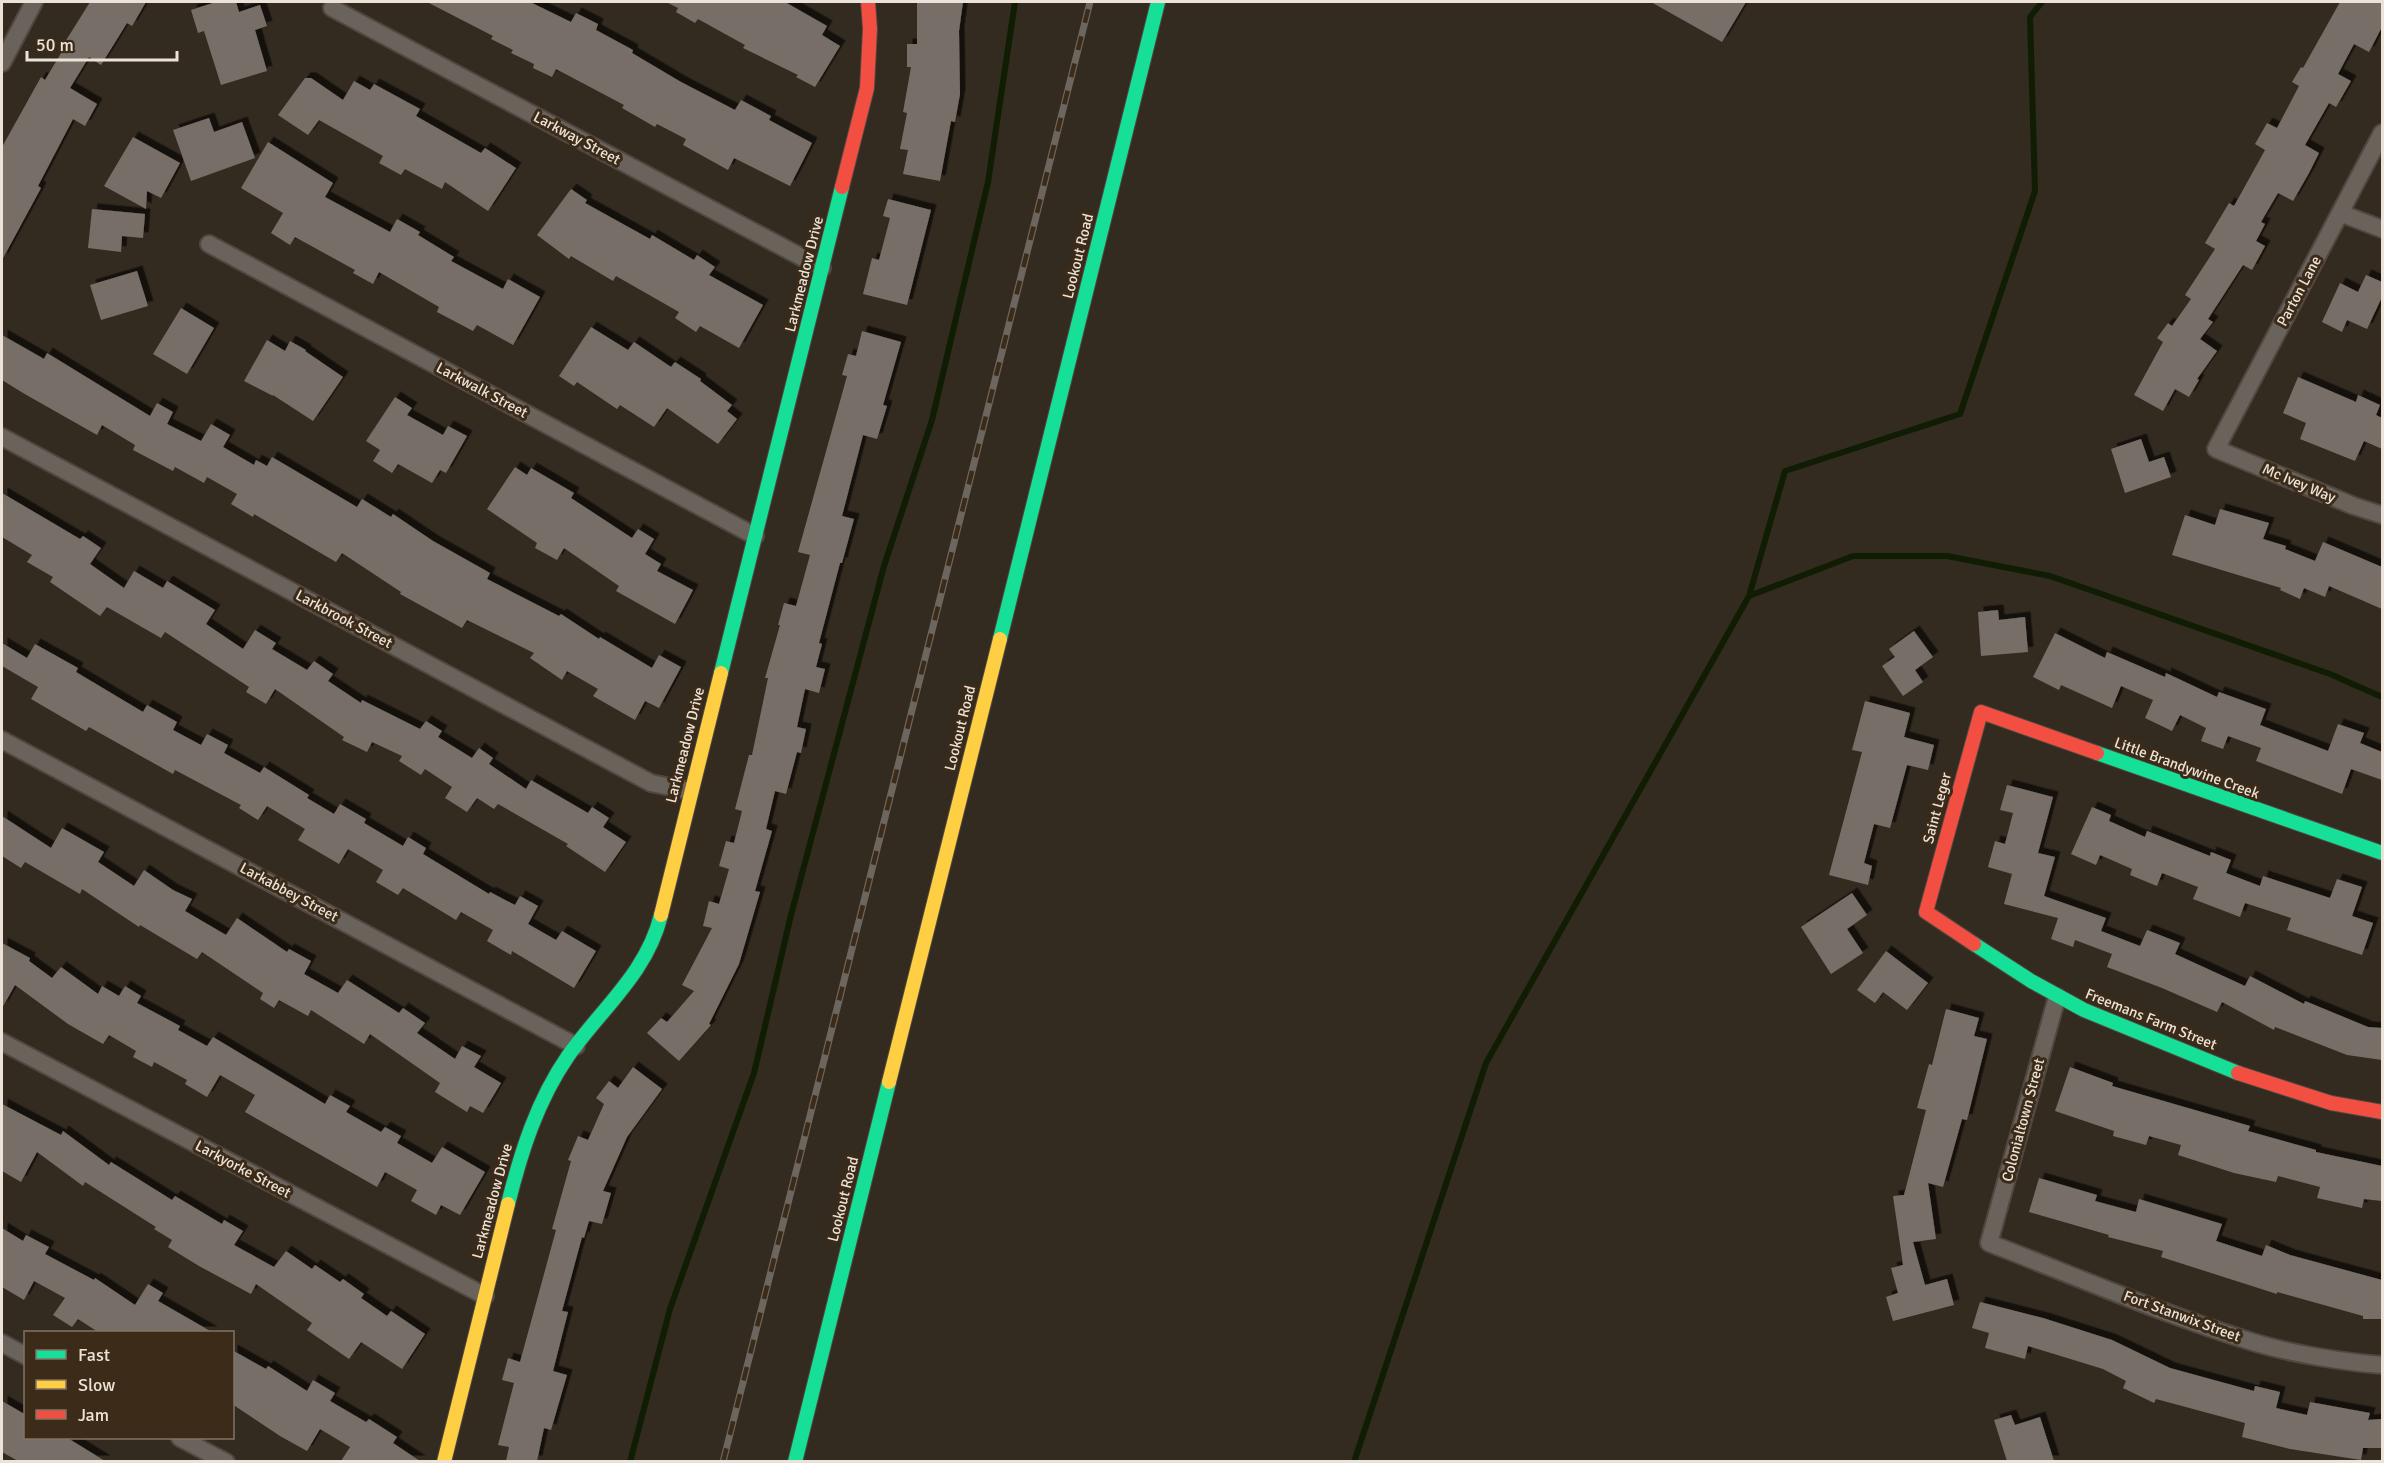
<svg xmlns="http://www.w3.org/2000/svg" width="2384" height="1463" viewBox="0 0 2384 1463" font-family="Signika,sans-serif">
<defs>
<filter id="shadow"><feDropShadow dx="5.5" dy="-5.5" stdDeviation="0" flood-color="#0009"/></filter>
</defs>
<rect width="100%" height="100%" fill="#332a20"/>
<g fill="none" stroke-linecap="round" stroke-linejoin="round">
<!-- stream -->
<path stroke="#101d03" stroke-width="6" d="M 1749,596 L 1853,556 L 1947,556 L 2050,576 L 2330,674 L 2382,697
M 630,1462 L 670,1309 L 754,1073 L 791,915 L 884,566 L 932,420 L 988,182 L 1015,2
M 1354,1462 L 1486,1063 L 1749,596 L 1785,471 L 1960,414 L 2035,191 L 2030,17 L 2042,2"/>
</g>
<!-- building -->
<path fill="#786e68" filter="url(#shadow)" d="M 90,2 L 146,2 L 132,26 L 127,23 L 101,65 L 89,57 L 70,88 L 97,104 L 85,126 L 73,119 L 38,186 L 41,188 L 2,260 L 2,147 L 41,77 L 45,80 L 67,43 L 65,42 Z
M 216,2 L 236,2 L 239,12 L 260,5 L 267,26 L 255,30 L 267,71 L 221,85 L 204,31 L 198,33 L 191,10 Z
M 427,2 L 530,2 L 571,22 L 576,13 L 598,24 L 596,30 L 633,50 L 632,53 L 681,82 L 735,110 L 741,100 L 771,116 L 769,120 L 812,143 L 790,186 L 734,158 L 728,170 L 683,145 L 686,139 L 657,124 L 655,127 L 622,108 L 624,105 L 556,69 L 552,77 L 533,68 L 534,64 L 511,53 L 513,50 L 491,39 L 493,36 Z
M 666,2 L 785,2 L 827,26 L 822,35 L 840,46 L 815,87 L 796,77 L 798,75 L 743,48 L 745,45 L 698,19 L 695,23 L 676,12 L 678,8 Z
M 917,2 L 963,2 L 959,31 L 960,94 L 955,122 L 951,121 L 940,181 L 903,174 L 908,150 L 900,149 L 907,113 L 903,112 L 911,67 L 907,67 L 907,44 L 917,44 Z
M 1651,2 L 1746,2 L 1722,42 Z
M 2340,2 L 2382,2 L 2382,27 L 2369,52 L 2354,44 L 2338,74 L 2351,81 L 2336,107 L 2329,103 L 2305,145 L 2319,153 L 2309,173 L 2293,201 L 2278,193 L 2261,222 L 2265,224 L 2256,241 L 2265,246 L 2252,270 L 2243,265 L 2208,319 L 2213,322 L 2200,339 L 2217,351 L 2197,379 L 2199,380 L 2189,397 L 2175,389 L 2163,411 L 2134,395 L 2163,342 L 2157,338 L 2168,323 L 2172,326 L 2191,299 L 2185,295 L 2215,249 L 2205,243 L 2229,203 L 2234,206 L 2265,150 L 2255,144 L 2267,123 L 2277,128 L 2299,86 L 2292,82 L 2301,67 L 2303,68 Z
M 305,78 L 311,78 L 343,100 L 354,81 L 370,90 L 374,84 L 420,109 L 416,116 L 481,153 L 485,148 L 516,168 L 488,211 L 445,182 L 442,189 L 405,169 L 401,175 L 379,163 L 383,156 L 319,120 L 308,135 L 278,115 Z
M 209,118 L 214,132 L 242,122 L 255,158 L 191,181 L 173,130 Z
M 133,137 L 180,163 L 161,198 L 147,191 L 146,209 L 104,186 Z
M 268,142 L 333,183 L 325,197 L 390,232 L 397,219 L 420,232 L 418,235 L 454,257 L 451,261 L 503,289 L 508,279 L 540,297 L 513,345 L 477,325 L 473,331 L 437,312 L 439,307 L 379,272 L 373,284 L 353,273 L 355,270 L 295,237 L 290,245 L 271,233 L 283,213 L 241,188 Z
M 571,189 L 587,200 L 585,203 L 650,239 L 652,235 L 694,260 L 697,255 L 715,267 L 709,275 L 763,305 L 739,348 L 700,326 L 696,332 L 675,318 L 679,312 L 616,276 L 613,281 L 571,256 L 569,259 L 537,235 Z
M 888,199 L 931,210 L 907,305 L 863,294 L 872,258 L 879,260 L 890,218 L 883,216 Z
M 92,209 L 145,214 L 143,238 L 122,236 L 121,252 L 88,248 Z
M 137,271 L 148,306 L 101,320 L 90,285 Z
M 2366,275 L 2382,282 L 2382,297 L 2367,329 L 2347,320 L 2342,332 L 2322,322 L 2340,283 L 2358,292 Z
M 181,308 L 214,328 L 187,374 L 153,354 Z
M 591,327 L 628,350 L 634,342 L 671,367 L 675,362 L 701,379 L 700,381 L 732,405 L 727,411 L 737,419 L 718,444 L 667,408 L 654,427 L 620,405 L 617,409 L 577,382 L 574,386 L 559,376 Z
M 862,331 L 901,342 L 883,405 L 887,406 L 877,439 L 863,435 L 842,516 L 854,519 L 842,563 L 840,563 L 819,643 L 822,644 L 816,667 L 825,669 L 819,693 L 805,689 L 797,727 L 806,729 L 801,753 L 797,752 L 786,794 L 775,791 L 766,829 L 772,831 L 755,891 L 760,892 L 739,964 L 709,1024 L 711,1025 L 679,1061 L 647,1033 L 661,1018 L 667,1022 L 694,991 L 682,985 L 712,928 L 703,926 L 709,901 L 719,904 L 729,869 L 719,866 L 726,841 L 734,843 L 742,811 L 735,809 L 749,755 L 752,755 L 768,678 L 765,678 L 780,625 L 778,625 L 784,603 L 796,606 L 810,555 L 798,552 L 847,376 L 842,375 L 848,354 L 856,356 Z
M 2,335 L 44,359 L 47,353 L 150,416 L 157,403 L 173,412 L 167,424 L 201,441 L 211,424 L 230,435 L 223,447 L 254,465 L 256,460 L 267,466 L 272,457 L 357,507 L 362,499 L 391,517 L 393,514 L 433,541 L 490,573 L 487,579 L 559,616 L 561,614 L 599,639 L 600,637 L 652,668 L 659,655 L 681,667 L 659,708 L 645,701 L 635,720 L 593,696 L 598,689 L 567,671 L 562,680 L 530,658 L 534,653 L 467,620 L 462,628 L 400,594 L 401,592 L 342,553 L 336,562 L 254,514 L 253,517 L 231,504 L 237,494 L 207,477 L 204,483 L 175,467 L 173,471 L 133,450 L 135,445 L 102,425 L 97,435 L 23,393 L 2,380 Z
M 267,340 L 285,351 L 290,341 L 306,350 L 305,351 L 343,377 L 313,421 L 273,395 L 273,396 L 244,381 Z
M 2298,377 L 2356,402 L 2358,395 L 2380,405 L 2376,415 L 2382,418 L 2382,449 L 2364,441 L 2355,461 L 2300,439 L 2306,423 L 2283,413 Z
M 395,397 L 412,408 L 407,415 L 443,435 L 448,426 L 467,436 L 446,473 L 440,470 L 432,483 L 398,464 L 392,473 L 373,461 L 380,450 L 366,441 Z
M 2141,439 L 2149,462 L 2164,457 L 2171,477 L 2125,493 L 2111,449 Z
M 515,467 L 527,475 L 531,468 L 574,493 L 571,498 L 632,538 L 638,529 L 654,539 L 645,554 L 661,564 L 657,571 L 693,590 L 675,624 L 616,591 L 619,586 L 564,548 L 557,560 L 535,548 L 537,543 L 487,509 Z
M 2,493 L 80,539 L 83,536 L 101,548 L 90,564 L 124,588 L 134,571 L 163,588 L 167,581 L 215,610 L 206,624 L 243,649 L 255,630 L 276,643 L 272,649 L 307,670 L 314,661 L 333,674 L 328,681 L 361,703 L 362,700 L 420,729 L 426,721 L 442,731 L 438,737 L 472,758 L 479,748 L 493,758 L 489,764 L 526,789 L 531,780 L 588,813 L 592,807 L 609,818 L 603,827 L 626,842 L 605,872 L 566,846 L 568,844 L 498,804 L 494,809 L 477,798 L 467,812 L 445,798 L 452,787 L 425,769 L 421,775 L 399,761 L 402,756 L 372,742 L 367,752 L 342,740 L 344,737 L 275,689 L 266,704 L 246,692 L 249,687 L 165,632 L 161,638 L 107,607 L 100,616 L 50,582 L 53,577 L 27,562 L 32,555 L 2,537 Z
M 2220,509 L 2269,523 L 2263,539 L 2286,546 L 2285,549 L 2315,561 L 2323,542 L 2382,567 L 2382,609 L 2329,586 L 2325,597 L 2304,588 L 2300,599 L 2280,590 L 2281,588 L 2172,555 L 2185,515 L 2215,525 Z
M 1998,610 L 1999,620 L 2025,617 L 2028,652 L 1981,656 L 1978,612 Z
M 1914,631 L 1933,657 L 1915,670 L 1923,682 L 1903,696 L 1882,666 L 1895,657 L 1889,649 Z
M 2055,633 L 2105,658 L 2107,652 L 2165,677 L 2166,673 L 2217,697 L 2219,692 L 2266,709 L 2260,725 L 2328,751 L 2338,724 L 2364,733 L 2360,743 L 2382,752 L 2382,780 L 2351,769 L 2342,794 L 2256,761 L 2261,748 L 2228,736 L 2223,749 L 2201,741 L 2206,728 L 2180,715 L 2172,731 L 2145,718 L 2153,700 L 2121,686 L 2112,708 L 2061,685 L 2059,690 L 2033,677 Z
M 2,643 L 27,658 L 35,644 L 78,668 L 76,672 L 143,712 L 147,705 L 177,722 L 173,730 L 201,745 L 207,734 L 228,745 L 224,753 L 260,773 L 264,767 L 309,795 L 307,798 L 334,814 L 340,804 L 366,819 L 364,823 L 403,846 L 408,837 L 426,848 L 423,854 L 489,894 L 490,892 L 515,905 L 520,896 L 538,906 L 528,924 L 556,940 L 562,931 L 596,951 L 574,988 L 512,951 L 511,955 L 487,941 L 493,930 L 461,912 L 456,920 L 403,888 L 398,895 L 376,882 L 383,870 L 348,849 L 339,864 L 298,840 L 305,829 L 267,806 L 258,820 L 239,808 L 241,805 L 175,770 L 173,774 L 89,727 L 86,731 L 31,699 L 38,687 L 2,666 Z
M 1865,701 L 1910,713 L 1904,737 L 1934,745 L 1928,770 L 1907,765 L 1890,828 L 1874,824 L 1864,863 L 1872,866 L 1868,885 L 1829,875 L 1862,752 L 1852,750 Z
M 2007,785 L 2053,797 L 2038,853 L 2055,857 L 2044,896 L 2106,918 L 2101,931 L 2140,946 L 2147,930 L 2180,943 L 2175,954 L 2245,986 L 2250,976 L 2304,1004 L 2305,1001 L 2368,1027 L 2382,1028 L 2382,1060 L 2347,1055 L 2275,1027 L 2274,1030 L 2222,1002 L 2217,1012 L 2162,988 L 2107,967 L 2112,954 L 2075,940 L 2073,947 L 2051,939 L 2058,918 L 2004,904 L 2012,874 L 1988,867 L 1995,841 L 2005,844 L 2013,813 L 2000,810 Z
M 2092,807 L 2111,815 L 2109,821 L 2145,837 L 2147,831 L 2210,856 L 2211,852 L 2231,860 L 2226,873 L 2260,886 L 2263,876 L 2330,898 L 2337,879 L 2362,887 L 2352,916 L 2373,923 L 2362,955 L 2287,930 L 2291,918 L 2245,903 L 2240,917 L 2193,899 L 2198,887 L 2162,873 L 2157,886 L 2130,875 L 2132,869 L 2100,855 L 2096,865 L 2071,854 Z
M 2,816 L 51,848 L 62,828 L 104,852 L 98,862 L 134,886 L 144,870 L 173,890 L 192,899 L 185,911 L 226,935 L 237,918 L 287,952 L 289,949 L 311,961 L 304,974 L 338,993 L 347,980 L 399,1013 L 403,1008 L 425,1023 L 417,1033 L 455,1059 L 462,1046 L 481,1056 L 474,1067 L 501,1083 L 483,1113 L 470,1106 L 467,1112 L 435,1092 L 440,1083 L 370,1034 L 364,1044 L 311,1010 L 308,1016 L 279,1000 L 274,1008 L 260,999 L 263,993 L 202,952 L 197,959 L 140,925 L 139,927 L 82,889 L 80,894 L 25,862 L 21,868 L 2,856 Z
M 1852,893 L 1867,915 L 1847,929 L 1863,953 L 1831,974 L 1801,927 Z
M 2,943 L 30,958 L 29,961 L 52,978 L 61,967 L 98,994 L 102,986 L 119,996 L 125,986 L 141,996 L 137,1003 L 180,1026 L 178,1030 L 207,1046 L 213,1037 L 325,1104 L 330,1095 L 350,1106 L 346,1112 L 381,1132 L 385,1127 L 401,1136 L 397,1143 L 432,1163 L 442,1147 L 485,1172 L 460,1215 L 441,1205 L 436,1215 L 411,1201 L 417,1190 L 385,1172 L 377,1187 L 245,1112 L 255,1095 L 220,1075 L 207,1097 L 185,1084 L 187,1080 L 154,1062 L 152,1067 L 133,1057 L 136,1051 L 109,1035 L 103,1044 L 68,1024 L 15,985 L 2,1008 Z
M 1886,951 L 1928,983 L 1907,1010 L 1883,992 L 1875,1003 L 1857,990 Z
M 1946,1009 L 1979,1018 L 1974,1036 L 1987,1039 L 1967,1120 L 1962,1119 L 1943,1187 L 1928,1183 L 1936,1239 L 1913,1242 L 1925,1285 L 1947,1279 L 1954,1305 L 1893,1321 L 1886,1297 L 1898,1293 L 1891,1268 L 1903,1265 L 1893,1196 L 1904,1195 L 1926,1110 L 1917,1108 L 1929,1064 L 1932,1065 Z
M 633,1067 L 662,1089 L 627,1137 L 603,1191 L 611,1193 L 602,1224 L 589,1221 L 584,1238 L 582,1237 L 562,1311 L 568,1312 L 553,1371 L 567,1375 L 551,1430 L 544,1428 L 537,1461 L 506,1461 L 509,1447 L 498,1445 L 514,1383 L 502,1380 L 508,1358 L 520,1362 L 556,1230 L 552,1229 L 571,1161 L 568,1160 L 578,1136 L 588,1140 L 604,1104 L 596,1098 L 609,1081 L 618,1088 Z
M 2070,1067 L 2113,1083 L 2112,1086 L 2250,1126 L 2248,1131 L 2316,1150 L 2316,1152 L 2382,1166 L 2382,1201 L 2364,1199 L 2362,1208 L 2317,1198 L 2320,1187 L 2278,1176 L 2276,1182 L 2234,1173 L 2178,1155 L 2181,1145 L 2149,1136 L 2146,1145 L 2113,1136 L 2114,1131 L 2055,1111 Z
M 2,1104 L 61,1135 L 63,1131 L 109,1165 L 111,1162 L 172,1200 L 175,1196 L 222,1224 L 224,1220 L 243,1231 L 234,1245 L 274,1267 L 286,1251 L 312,1269 L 315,1265 L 340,1282 L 343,1279 L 364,1294 L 361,1298 L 387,1316 L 391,1311 L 425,1334 L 402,1369 L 361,1342 L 349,1359 L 307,1330 L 312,1323 L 256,1284 L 251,1294 L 199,1266 L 168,1247 L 172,1240 L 154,1229 L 156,1227 L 85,1182 L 83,1186 L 37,1152 L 21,1182 L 2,1171 Z
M 2039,1178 L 2097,1195 L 2095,1201 L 2136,1212 L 2139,1199 L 2222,1224 L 2216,1241 L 2262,1256 L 2266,1245 L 2290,1255 L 2382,1280 L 2382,1319 L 2363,1319 L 2363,1316 L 2277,1292 L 2277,1294 L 2161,1257 L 2163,1251 L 2108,1237 L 2109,1235 L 2029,1212 Z
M 2,1228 L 23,1241 L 26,1235 L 49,1247 L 45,1254 L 94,1280 L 95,1278 L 135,1305 L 148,1284 L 163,1293 L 158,1301 L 212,1332 L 98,1332 L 78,1319 L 72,1327 L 53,1315 L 65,1298 L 34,1281 L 24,1300 L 2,1287 Z
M 1980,1302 L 2043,1318 L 2112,1340 L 2170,1368 L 2254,1391 L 2255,1386 L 2280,1392 L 2276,1408 L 2307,1415 L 2310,1402 L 2370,1413 L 2368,1420 L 2382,1419 L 2382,1448 L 2363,1448 L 2361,1460 L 2290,1449 L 2242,1437 L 2245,1423 L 2156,1399 L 2154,1403 L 2123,1388 L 2126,1381 L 2103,1369 L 2028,1346 L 2025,1359 L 1985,1348 L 1989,1333 L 1972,1328 Z
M 232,1350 L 266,1369 L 268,1366 L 307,1391 L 313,1380 L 335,1393 L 330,1401 L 366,1422 L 369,1419 L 397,1437 L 393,1443 L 420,1461 L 341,1461 L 350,1447 L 320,1429 L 307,1451 L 280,1436 L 232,1404 Z
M 2,1401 L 26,1415 L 26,1437 L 66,1437 L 105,1461 L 18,1461 L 2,1452 Z
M 2011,1415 L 2015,1425 L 2040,1417 L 2054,1461 L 2007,1461 L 1994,1420 Z"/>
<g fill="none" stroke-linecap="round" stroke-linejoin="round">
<defs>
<path id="street" d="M 332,8 L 822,268
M 2,63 L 34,2
M 2382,133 L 2216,449 L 2354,506 L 2382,515
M 2340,213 L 2382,229
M 209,244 L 755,536
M 2,437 L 651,783 L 690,791
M 2,740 L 576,1046
M 2057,997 L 1989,1243 C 2077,1277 2165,1315 2256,1343 C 2293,1354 2344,1362 2382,1365
M 2,1042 L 485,1296
M 2,1343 L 26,1356
M 180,1438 L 226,1462"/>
<path id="fast" d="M 1000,639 L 1158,2
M 721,673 L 842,187
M 2097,753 L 2382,853
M 1974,944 L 2031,981 L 2084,1010 L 2238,1073
M 508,1204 C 521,1152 537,1101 568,1056 C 601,1009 647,973 661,915
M 795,1462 L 889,1082"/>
<path id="slow" d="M 661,915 L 721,673
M 889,1082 L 1000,639
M 444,1462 L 508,1204"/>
<path id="jam" d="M 842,187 L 867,88 L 870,29 L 868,2
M 1974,944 L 1926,912 L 1981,712 L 2097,753
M 2238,1073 L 2331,1103 L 2382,1112"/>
</defs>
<!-- street casing -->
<use href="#street" stroke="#504840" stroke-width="20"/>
<!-- fast casing -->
<use href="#fast" stroke="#504840" stroke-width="16"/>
<!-- slow casing -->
<use href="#slow" stroke="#504840" stroke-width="16"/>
<!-- jam casing -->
<use href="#jam" stroke="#504840" stroke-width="16"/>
<!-- street -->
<use href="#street" stroke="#6a635c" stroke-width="16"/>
<!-- fast -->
<use href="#fast" stroke="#16e098" stroke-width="14"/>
<!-- slow -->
<use href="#slow" stroke="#ffcf43" stroke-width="14"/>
<!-- jam -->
<use href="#jam" stroke="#f24e42" stroke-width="14"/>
<defs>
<path id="rail" d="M 723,1462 L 1090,2"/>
</defs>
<!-- rail casing -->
<use href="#rail" stroke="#6d665e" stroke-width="7"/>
<!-- rail -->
<use href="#rail" stroke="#3b2b18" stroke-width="4.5" stroke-dasharray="14" stroke-linecap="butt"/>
</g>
<g text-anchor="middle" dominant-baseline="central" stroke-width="6" stroke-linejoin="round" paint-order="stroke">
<!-- street labels -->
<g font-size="15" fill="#ede2d7" stroke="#3b2b18">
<text transform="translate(577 138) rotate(28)">Larkway Street</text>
<text transform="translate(1078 256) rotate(-76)">Lookout Road</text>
<text transform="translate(804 274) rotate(-76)">Larkmeadow Drive</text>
<text transform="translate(2299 291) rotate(-62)">Parton Lane</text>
<text transform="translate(482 390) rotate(28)">Larkwalk Street</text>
<text transform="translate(2299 483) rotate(23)">Mc Ivey Way</text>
<text transform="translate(344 619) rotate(28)">Larkbrook Street</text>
<text transform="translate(960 728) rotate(-76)">Lookout Road</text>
<text transform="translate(685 745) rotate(-76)">Larkmeadow Drive</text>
<text transform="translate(2187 768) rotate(20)">Little Brandywine Creek</text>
<text transform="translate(1937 808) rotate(-75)">Saint Leger</text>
<text transform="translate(289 892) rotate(28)">Larkabbey Street</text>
<text transform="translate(2151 1019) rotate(22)">Freemans Farm Street</text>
<text transform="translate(2023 1120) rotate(-75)">Colonialtown Street</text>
<text transform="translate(243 1169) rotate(28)">Larkyorke Street</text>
<text transform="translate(843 1199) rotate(-76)">Lookout Road</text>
<text transform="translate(492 1201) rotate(-75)">Larkmeadow Drive</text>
<text transform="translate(2182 1316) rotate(20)">Fort Stanwix Street</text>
</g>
</g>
<!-- border -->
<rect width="2384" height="1463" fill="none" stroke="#ede2d7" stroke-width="6"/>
<!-- legend -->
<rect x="24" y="1331" width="210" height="108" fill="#3b2b18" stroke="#827464" stroke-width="1.5"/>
<rect x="36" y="1350" width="30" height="9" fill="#16e098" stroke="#827464" stroke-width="1.5"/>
<text x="78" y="1361" font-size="18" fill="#ede2d7">Fast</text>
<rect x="36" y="1380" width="30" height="9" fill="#ffcf43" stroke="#827464" stroke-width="1.5"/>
<text x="78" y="1391" font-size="18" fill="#ede2d7">Slow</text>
<rect x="36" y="1410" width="30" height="9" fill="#f24e42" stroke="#827464" stroke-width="1.5"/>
<text x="78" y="1421" font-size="18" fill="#ede2d7">Jam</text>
<!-- scale -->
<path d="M27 51v9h150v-9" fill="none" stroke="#ede2d7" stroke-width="3"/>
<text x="36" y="51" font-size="18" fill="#ede2d7" stroke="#3b2b18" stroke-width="4.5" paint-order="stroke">50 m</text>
</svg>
